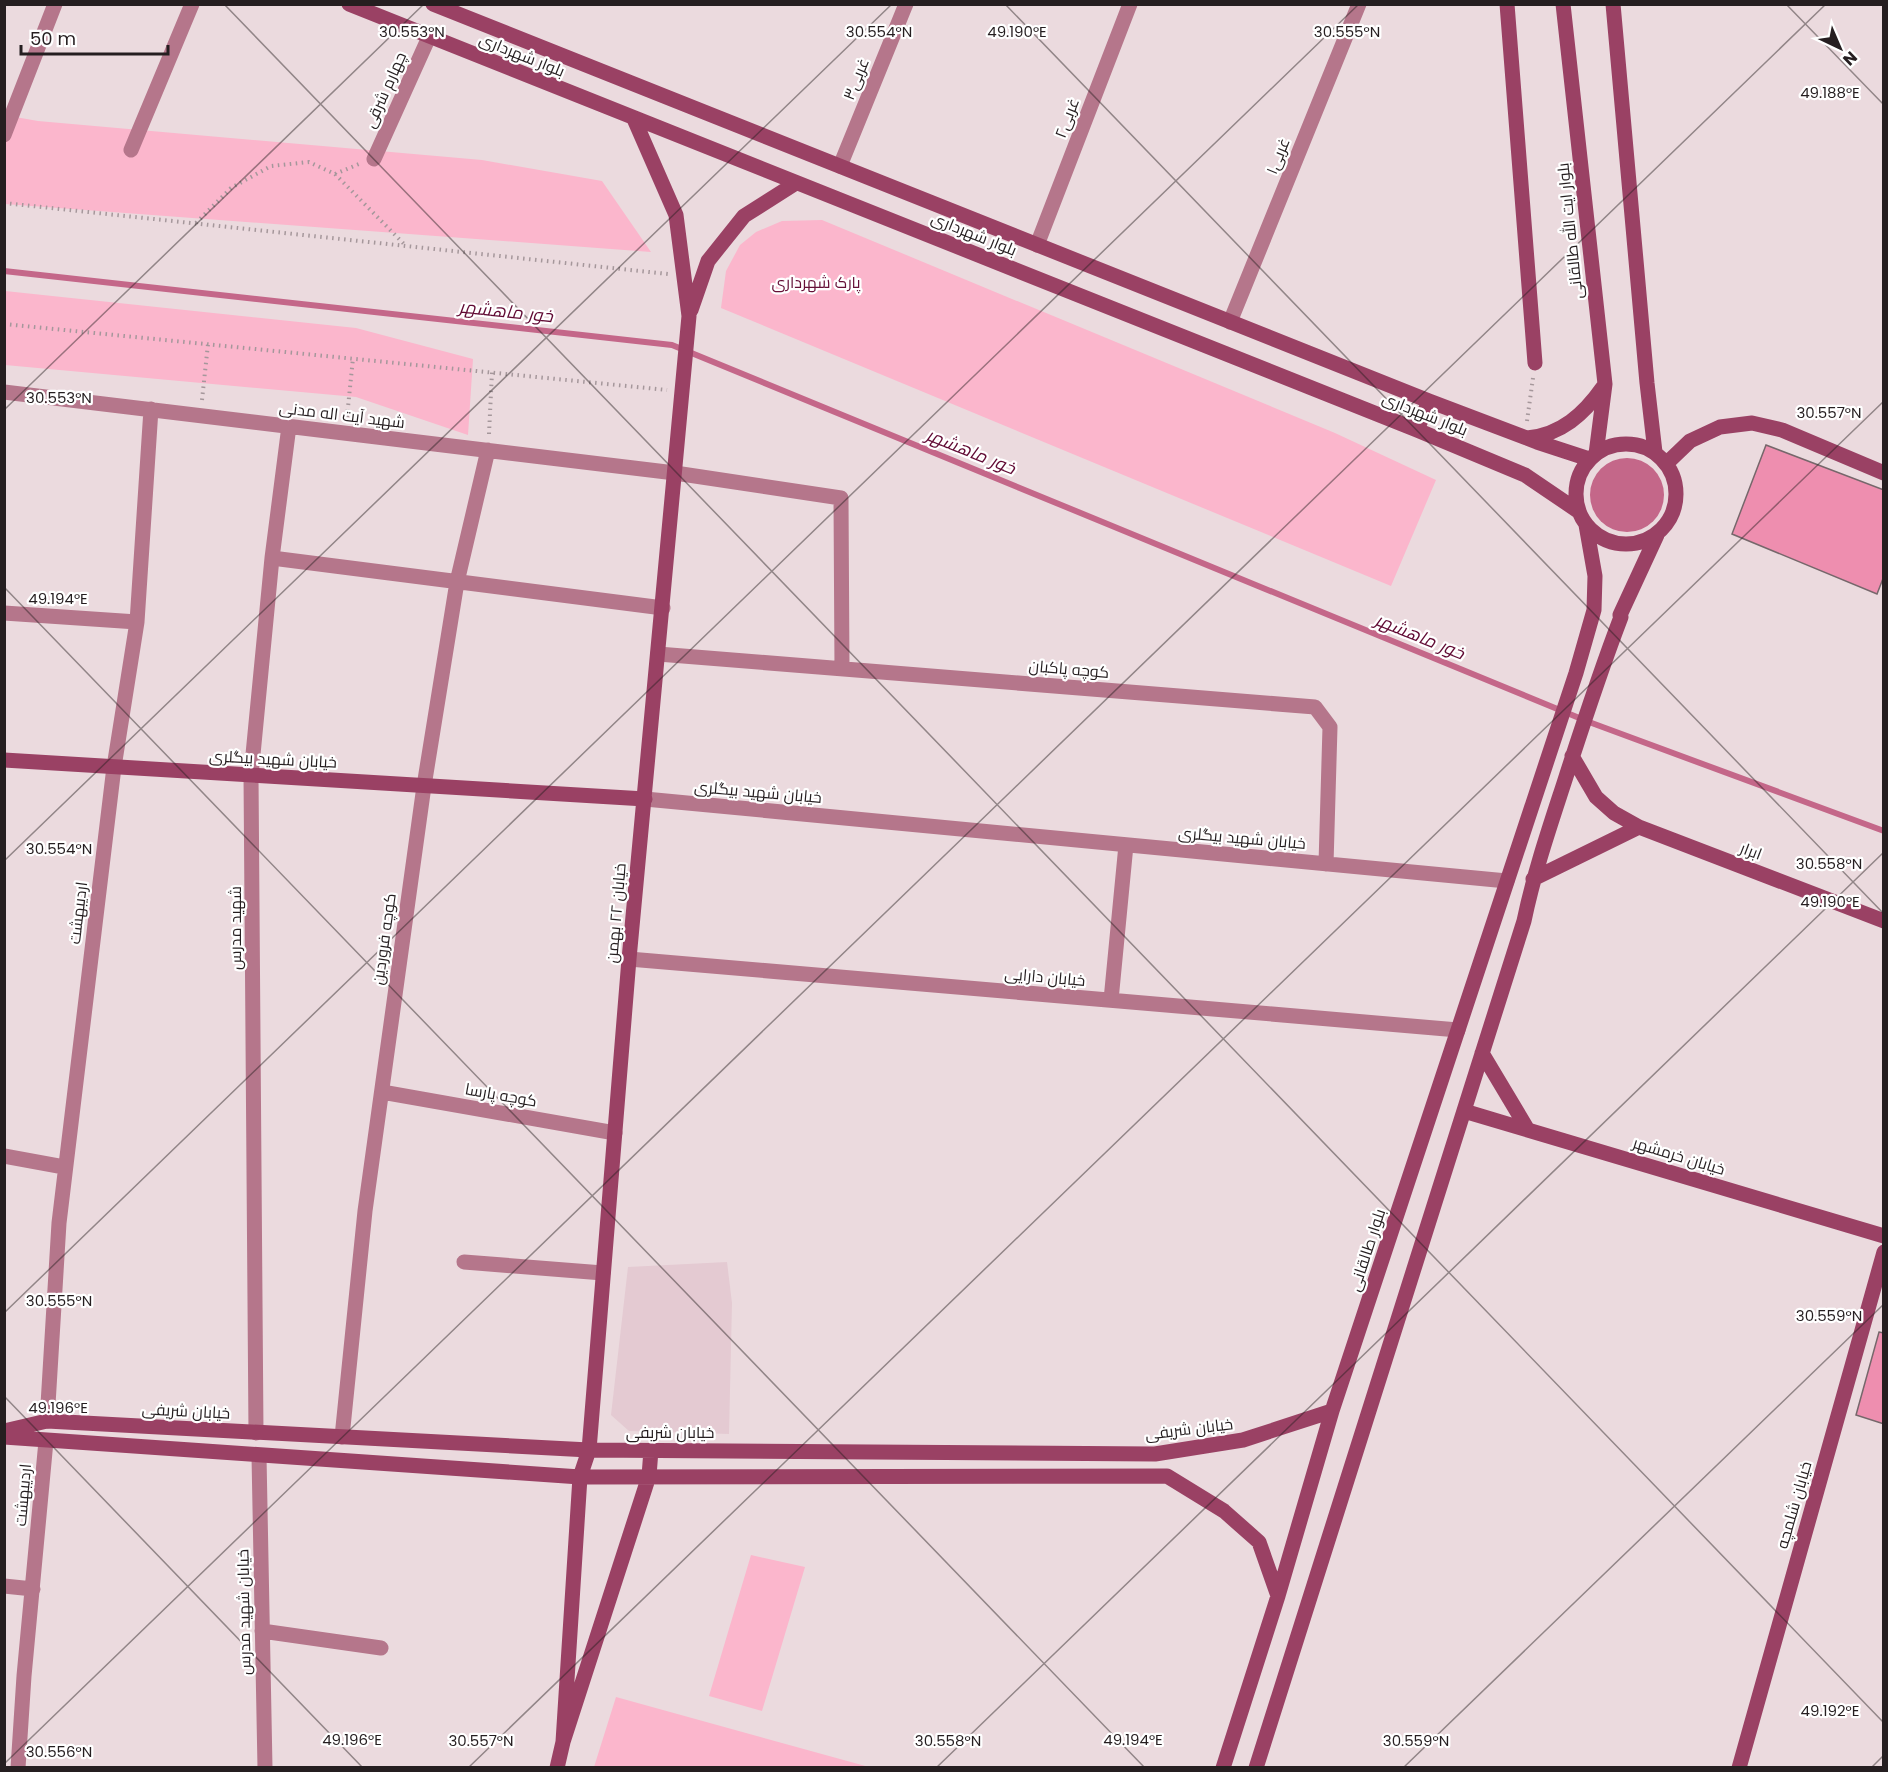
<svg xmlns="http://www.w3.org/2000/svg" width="1888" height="1772" viewBox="0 0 1888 1772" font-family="Poppins,Cairo,sans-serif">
<rect width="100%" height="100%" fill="#ebdade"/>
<!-- built -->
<path fill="#e4cad2" d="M 727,1262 L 732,1303 L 729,1434 L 629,1431 L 611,1415 L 628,1267 Z"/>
<!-- green -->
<path fill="#fbb6cc" d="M 4,115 L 38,121 L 482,160 L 602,181 L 651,252 L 5,204 Z
M 822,220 L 1335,433 L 1436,480 L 1391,586 L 721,308 L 726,271 L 740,245 L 756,232 L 782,221 Z
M 5,291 L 356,328 L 473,359 L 468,435 L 356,397 L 5,365 Z
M 751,1555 L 805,1567 L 762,1711 L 709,1696 Z
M 616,1697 L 869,1767 L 594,1767 Z"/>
<!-- water -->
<path fill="#c46789" d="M1590 495a37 37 0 1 1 74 0a37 37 0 1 1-74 0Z"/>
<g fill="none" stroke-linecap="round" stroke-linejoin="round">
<!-- stream -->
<path stroke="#c46789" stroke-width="6" d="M 4,271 L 672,345 L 1589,722 L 1884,831"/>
</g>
<!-- building -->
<path fill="#ee8eaf" stroke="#76676b" stroke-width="1.5" d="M 1766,445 L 1884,490 L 1884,576 L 1877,594 L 1732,534 Z
M 1879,1332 L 1884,1333 L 1884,1424 L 1856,1415 Z"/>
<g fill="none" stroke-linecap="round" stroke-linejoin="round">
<!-- path -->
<path stroke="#a5979b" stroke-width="4" stroke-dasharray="1.5 4.5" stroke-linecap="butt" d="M 335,174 L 406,246
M 4,203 L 668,274
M 196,223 L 231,188 L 271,166 L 309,162 L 335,174 L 359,164
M 4,324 L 667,390
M 202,400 L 208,344
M 347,417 L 353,358
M 1527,421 L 1533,378
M 489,434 L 492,372"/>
<!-- street -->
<path stroke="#b5768b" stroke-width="15" d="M 4,135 L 55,4
M 131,150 L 192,4
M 374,159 L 429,37
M 840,166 L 906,4
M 1037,245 L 1130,4
M 1230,322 L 1359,4
M 4,392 L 675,473 L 841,498 L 842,669
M 272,558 L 663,608
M 4,613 L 137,622
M 658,654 L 1315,707 L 1330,727 L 1326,864
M 645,799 L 1507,881
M 629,959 L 1458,1030
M 1111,1000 L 1126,845
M 382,1092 L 615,1133
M 4,1156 L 64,1167
M 464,1262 L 603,1273
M 47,1421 L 59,1223 L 114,767 L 137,622 L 151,409
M 256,1433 L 251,775 L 272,558 L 289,426
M 342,1437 L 365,1211 L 424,786 L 457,582 L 488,450
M 259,1456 L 265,1768
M 4,1586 L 33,1589
M 262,1631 L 381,1648
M 18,1768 L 24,1676 L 46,1441"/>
<!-- secondary -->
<path stroke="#9a4164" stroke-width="15" d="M 349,4 L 1417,430 L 1525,475 L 1578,511
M 433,4 L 1429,401 L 1537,442 L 1589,459
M 1507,4 L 1535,363
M 1563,4 L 1605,384 L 1596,454
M 1613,4 L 1647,383 L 1655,452
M 691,310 L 708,261 L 744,216 L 796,183
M 1417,430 L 1429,401
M 1527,438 C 1561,435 1584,414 1603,387
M1576 494a50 50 0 1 1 100 0a50 50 0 1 1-100 0Z
M 1667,463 L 1690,441 L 1720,427 L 1752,423 L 1782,430 L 1884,473
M 1572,756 L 1596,797 L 1614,813 L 1639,827 L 1884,921
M 4,760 L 645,799
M 1533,879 L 1639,827
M 1482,1053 L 1528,1130
M 1464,1111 L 1884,1236
M 4,1431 L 47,1421 L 589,1450 L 1155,1454 L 1243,1440 L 1332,1411
M 4,1437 L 580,1477 L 1167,1476 L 1224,1511 L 1259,1542 L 1278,1596
M 563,1742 L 580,1477 L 589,1450 L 629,959 L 689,316 L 676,215 L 634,119
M 557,1768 L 563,1742 L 649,1476 L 651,1450
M 1223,1768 L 1278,1596 L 1332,1411 L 1576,673 L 1594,610 L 1595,576 L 1586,525
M 1256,1768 L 1524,921 C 1534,873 1549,829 1564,783 C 1582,727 1600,672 1621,617 L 1620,615 L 1657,535
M 1739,1768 L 1884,1252"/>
</g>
<!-- ticks -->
<path fill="none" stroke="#251e20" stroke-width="1.5" stroke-opacity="0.45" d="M 224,4 L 1884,1723M 1005,4 L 1884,914M 1786,4 L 1884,105M 4,410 L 424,4M 4,587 L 1145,1768M 4,861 L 892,4M 4,1313 L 1359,4M 4,1396 L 363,1768M 4,1764 L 1826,4M 468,1768 L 1884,401M 936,1768 L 1884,852M 1403,1768 L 1884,1304M 1871,1768 L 1884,1755"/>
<g text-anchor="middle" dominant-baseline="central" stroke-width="4.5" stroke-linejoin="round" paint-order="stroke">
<!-- street labels -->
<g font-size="16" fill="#251e20" stroke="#fff">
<text transform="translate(522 55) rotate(22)">بلوار شهرداری</text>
<text transform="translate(856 79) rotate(-68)">۳غربی</text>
<text transform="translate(385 90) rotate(-66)">چهارم شرقی</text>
<text transform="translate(1067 118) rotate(-69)">۲غربی</text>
<text transform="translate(1278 156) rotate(-68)">۱غربی</text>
<text transform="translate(1570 231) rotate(-96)">بلوار ایت الله طالقانی</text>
<text transform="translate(974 234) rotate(22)">بلوار شهرداری</text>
<text transform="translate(1425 414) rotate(22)">بلوار شهرداری</text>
<text transform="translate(342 415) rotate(7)">شهید آیت اله مدنی</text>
<text transform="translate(1069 669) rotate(5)">کوچه پاکبان</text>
<text transform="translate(273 759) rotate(3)">خیابان شهید بیگلری</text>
<text transform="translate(758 792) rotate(5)">خیابان شهید بیگلری</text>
<text transform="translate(1242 838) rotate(5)">خیابان شهید بیگلری</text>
<text transform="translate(1751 851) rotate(21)">ابرار</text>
<text transform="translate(78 913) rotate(-83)">اردیبهشت</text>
<text transform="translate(616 913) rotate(-85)">خیابان ۲۲ بهمن</text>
<text transform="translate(235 928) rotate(-90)">شهید مدرس</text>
<text transform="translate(384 939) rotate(-82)">کوچه فروردین</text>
<text transform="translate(1045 977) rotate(5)">خیابان دارایی</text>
<text transform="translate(501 1095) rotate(10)">کوچه پارسا</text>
<text transform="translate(1679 1156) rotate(17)">خیابان خرمشهر</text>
<text transform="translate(1367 1250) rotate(-72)">بلوار طالقانی</text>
<text transform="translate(186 1411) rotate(3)">خیابان شریفی</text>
<text transform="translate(1189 1429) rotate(-7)">خیابان شریفی</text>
<text x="670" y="1432">خیابان شریفی</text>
<text transform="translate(23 1495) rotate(-85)">اردیبهشت</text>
<text transform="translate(1794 1505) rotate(-74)">خیابان شلمچه</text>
<text transform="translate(244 1612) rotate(-91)">خیابان شهید مدرس</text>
</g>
<!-- park labels -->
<g font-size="16" fill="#650f37" stroke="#fff">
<text x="816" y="282">پارک شهرداری</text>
</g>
<!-- water labels -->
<g font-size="18" font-style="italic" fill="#600933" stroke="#fff">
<text transform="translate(506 311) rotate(6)">خور ماهشهر</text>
<text transform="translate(971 451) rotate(22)">خور ماهشهر</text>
<text transform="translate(1420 636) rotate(22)">خور ماهشهر</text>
</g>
</g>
<g font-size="15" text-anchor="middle" fill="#251e20" stroke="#fff" stroke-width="4.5" stroke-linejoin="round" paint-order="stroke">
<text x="412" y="37">30.553°N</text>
<text x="879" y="37">30.554°N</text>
<text x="1347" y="37">30.555°N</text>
<text x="1017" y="37">49.190°E</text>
<text x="1830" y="98">49.188°E</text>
<text x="59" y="403">30.553°N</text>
<text x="1829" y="418">30.557°N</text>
<text x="58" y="604">49.194°E</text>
<text x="59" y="854">30.554°N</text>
<text x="1829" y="869">30.558°N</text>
<text x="1830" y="907">49.190°E</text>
<text x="59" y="1306">30.555°N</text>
<text x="1829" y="1321">30.559°N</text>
<text x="58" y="1413">49.196°E</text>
<text x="1830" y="1716">49.192°E</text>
<text x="352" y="1745">49.196°E</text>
<text x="1133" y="1745">49.194°E</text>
<text x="481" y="1746">30.557°N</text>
<text x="948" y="1746">30.558°N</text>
<text x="1416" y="1746">30.559°N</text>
<text x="59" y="1757">30.556°N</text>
</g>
<!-- border -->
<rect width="1888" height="1772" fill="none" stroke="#251e20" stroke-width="12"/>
<!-- north arrow -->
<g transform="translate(1840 48) rotate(136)" stroke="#ffffff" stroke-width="4.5" paint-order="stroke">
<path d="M0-4.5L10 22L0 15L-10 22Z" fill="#251e20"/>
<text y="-9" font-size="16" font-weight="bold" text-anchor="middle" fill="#251e20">N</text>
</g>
<!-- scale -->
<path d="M21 45v9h147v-9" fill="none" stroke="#251e20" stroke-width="3"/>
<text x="30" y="45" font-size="18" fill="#251e20" stroke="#ffffff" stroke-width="4.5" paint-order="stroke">50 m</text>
</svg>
